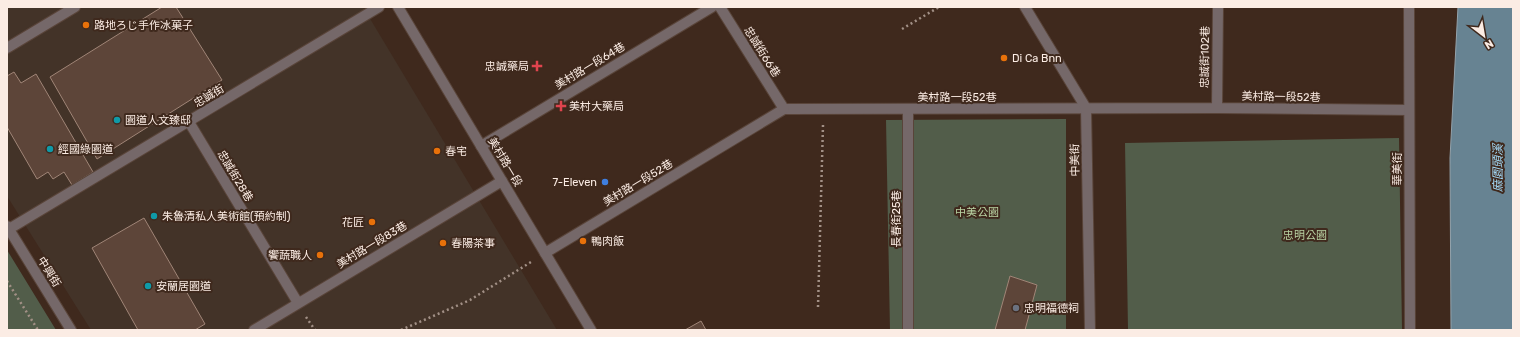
<svg xmlns="http://www.w3.org/2000/svg" width="1520" height="337" viewBox="0 0 1520 337" font-family="Rubik,'Noto Sans TC','Noto Sans JP',sans-serif">
<rect width="100%" height="100%" fill="#3f291d"/>
<!-- commercial -->
<path fill="#433328" d="M 7,7 L 363,7 L 557,330 L 91,330 L 7,196 Z"/>
<!-- green -->
<path fill="#525d4a" d="M 1066,119 L 1066,330 L 890,330 L 886,120 Z
M 1399,138 L 1402,330 L 1128,330 L 1125,143 Z
M 7,250 L 56,330 L 7,330 Z"/>
<!-- water -->
<path fill="#678392" stroke="#93a2ab" d="M 1458,7 L 1513,7 L 1513,330 L 1451,330 L 1450,158 Z"/>
<!-- building -->
<path fill="#5d4539" stroke="#a08577" d="M 162,7 L 176,7 L 222,80 L 97,159 L 50,77 Z
M 14,72 L 21,83 L 36,74 L 93,172 L 72,185 L 64,172 L 53,179 L 48,172 L 37,179 L 7,127 L 7,76 Z
M 144,218 L 205,324 L 195,330 L 138,330 L 92,248 Z
M 1010,276 L 1037,285 L 1025,330 L 995,330 Z
M 701,321 L 706,330 L 685,330 Z"/>
<g fill="none" stroke-linecap="round" stroke-linejoin="round">
<defs>
<path id="service" d="M 7,48 L 75,7
M 1217,108 L 1218,7
M 189,122 L 298,303
M 481,146 L 712,7
M 545,253 L 784,109 L 1217,108 L 1409,110
M 254,330 L 502,181
M 908,330 L 908,109"/>
<path id="minor" d="M 720,7 L 784,109
M 1025,7 L 1086,108 L 1090,330
M 1409,7 L 1410,330
M 7,226 L 71,330
M 9,229 L 379,7"/>
<path id="tertiary" d="M 398,7 L 591,330"/>
</defs>
<!-- service casing -->
<use href="#service" stroke="#594439" stroke-width="12"/>
<!-- minor casing -->
<use href="#minor" stroke="#594439" stroke-width="12"/>
<!-- tertiary casing -->
<use href="#tertiary" stroke="#594439" stroke-width="12"/>
<!-- path -->
<path stroke="#a29086" stroke-width="2.5" stroke-dasharray="2 3" stroke-linecap="butt" d="M 902,29 L 939,7
M 7,281 L 38,330
M 818,307 L 823,125
M 306,317 L 315,330
M 401,330 L 470,300 L 531,262"/>
<!-- service -->
<use href="#service" stroke="#756869" stroke-width="10"/>
<!-- minor -->
<use href="#minor" stroke="#756869" stroke-width="10"/>
<!-- tertiary -->
<use href="#tertiary" stroke="#756869" stroke-width="10"/>
</g>
<!-- markers -->
<g fill="#e8710a" stroke="#3f291d" stroke-width="1.5">
<circle cx="86" cy="25" r="4"/>
<circle cx="1004" cy="58" r="4"/>
<circle cx="437" cy="151" r="4"/>
<circle cx="372" cy="222" r="4"/>
<circle cx="583" cy="241" r="4"/>
<circle cx="443" cy="243" r="4"/>
<circle cx="320" cy="255" r="4"/>
</g>
<g fill="#e0444e" stroke="#3f291d" stroke-width="1.5">
<path d="M535 60h4v4h4v4h-4v4h-4v-4h-4v-4h4z"/>
<path d="M559 100h4v4h4v4h-4v4h-4v-4h-4v-4h4z"/>
</g>
<g fill="#0f9aa8" stroke="#3f291d" stroke-width="1.5">
<circle cx="117" cy="120" r="4"/>
<circle cx="50" cy="149" r="4"/>
<circle cx="154" cy="216" r="4"/>
<circle cx="148" cy="286" r="4"/>
</g>
<circle fill="#3f7fe0" stroke="#3f291d" stroke-width="1.5" cx="605" cy="182" r="4"/>
<circle fill="#6b7280" stroke="#3f291d" stroke-width="1.5" cx="1016" cy="308" r="4"/>
<g text-anchor="middle" dominant-baseline="central" stroke-width="4" stroke-linejoin="round" paint-order="stroke">
<!-- poi labels -->
<g font-size="11" fill="#fbece4" stroke="#3f291d" text-anchor="start">
<text x="94" y="25">路地ろじ手作冰菓子</text>
<text x="1012" y="58">Di Ca Bnn</text>
<text x="529" y="66" text-anchor="end">忠誠藥局</text>
<text x="569" y="106">美村大藥局</text>
<text x="125" y="120">園道人文臻邸</text>
<text x="58" y="149">經國綠園道</text>
<text x="445" y="151">春宅</text>
<text x="597" y="182" text-anchor="end">7-Eleven</text>
<text x="162" y="216">朱魯清私人美術館(預約制)</text>
<text x="364" y="222" text-anchor="end">花匠</text>
<text x="591" y="241">鴨肉飯</text>
<text x="451" y="243">春陽茶事</text>
<text x="312" y="255" text-anchor="end">饗蔬職人</text>
<text x="156" y="286">安蘭居園道</text>
<text x="1024" y="308">忠明福德祠</text>
</g>
<!-- street labels -->
<g font-size="11" fill="#fbece4" stroke="#3f291d">
<text transform="translate(762 52) rotate(58)">忠誠街66巷</text>
<text transform="translate(1205 57) rotate(-89)">忠誠街102巷</text>
<text transform="translate(590 66) rotate(-31)">美村路一段64巷</text>
<text transform="translate(209 96) rotate(-31)">忠誠街</text>
<text x="957" y="97">美村路一段52巷</text>
<text transform="translate(1281 97) rotate(1)">美村路一段52巷</text>
<text transform="translate(1075 160) rotate(-91)">中美街</text>
<text transform="translate(505 162) rotate(59)">美村路一段</text>
<text transform="translate(1397 169) rotate(-90)">華美街</text>
<text transform="translate(235 176) rotate(59)">忠誠街28巷</text>
<text transform="translate(638 183) rotate(-31)">美村路一段52巷</text>
<text transform="translate(896 219) rotate(-90)">長春街25巷</text>
<text transform="translate(372 245) rotate(-31)">美村路一段83巷</text>
<text transform="translate(49 272) rotate(58)">中興街</text>
</g>
<!-- park labels -->
<g font-size="11" fill="#b9d3a3" stroke="#3f291d">
<text x="977" y="212">中美公園</text>
<text x="1305" y="235">忠明公園</text>
</g>
<!-- water labels -->
<g font-size="12" font-style="italic" fill="#a4dbf9" stroke="#3f291d">
<text transform="translate(1498 168) rotate(-90)">麻園頭溪</text>
</g>
</g>
<!-- border -->
<rect width="1520" height="337" fill="none" stroke="#fbece4" stroke-width="16"/>
<!-- north arrow -->
<g transform="translate(1484 36) rotate(149)" stroke="#3f291d" stroke-width="3" paint-order="stroke">
<path d="M0-3L7 15L0 10L-7 15Z" fill="#fbece4"/>
<text y="-6" font-size="11" font-weight="bold" text-anchor="middle" fill="#fbece4">N</text>
</g>
</svg>
